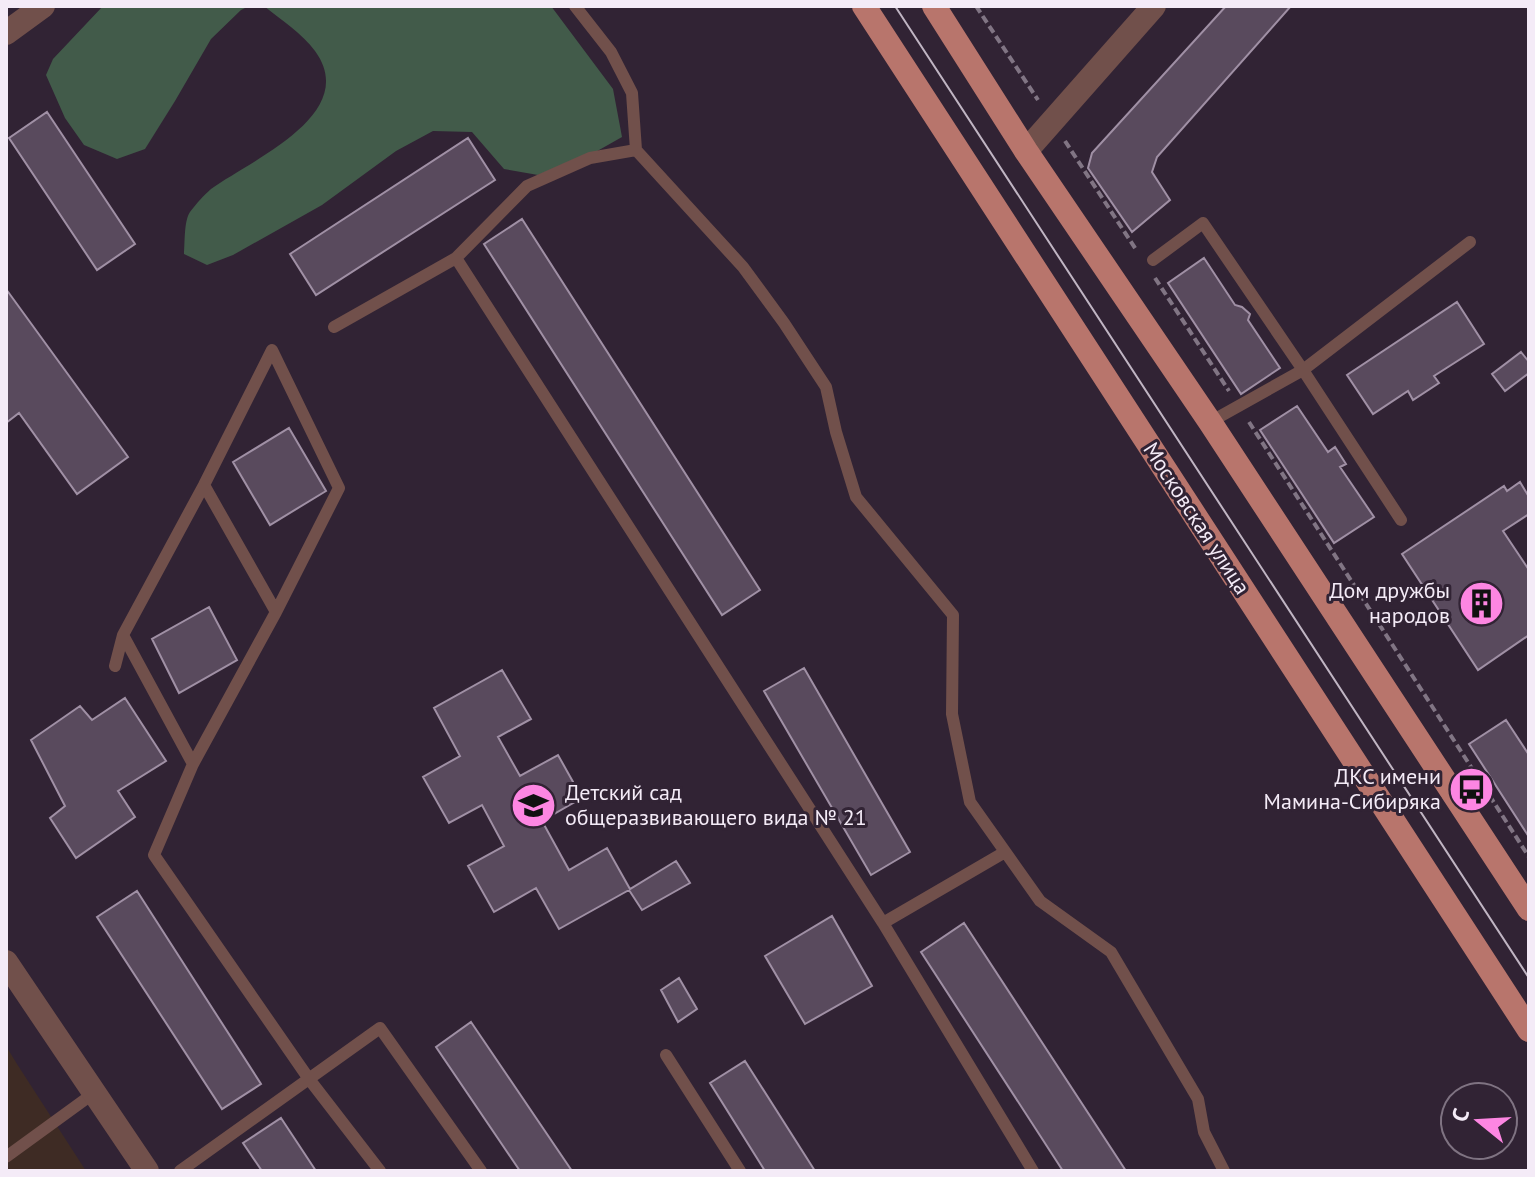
<svg xmlns="http://www.w3.org/2000/svg" width="1535" height="1177" viewBox="0 0 1535 1177" font-family="'PT Sans',sans-serif">
<rect width="100%" height="100%" fill="#312334"/>
<!-- commercial -->
<path fill="#3e2b24" d="M 6,1046 L 17,1064 L 86,1171 L 6,1171 Z"/>
<!-- forest -->
<path fill="#425b4a" d="M 103,6 L 249,6 L 241,10 L 211,39 L 175,101 L 145,149 L 117,159 L 84,145 L 65,118 L 46,75 L 53,59 Z
M 264,6 L 551,6 L 613,89 L 622,137 L 592,154 L 538,175 L 504,169 L 472,132 L 433,131 L 396,151 L 322,205 L 233,255 L 207,265 L 184,254 C 185,241 184,221 190,212 C 196,204 204,195 211,189 C 251,160 361,114 315,51 C 303,34 280,19 264,6 Z"/>
<!-- building -->
<path fill="#594a5d" stroke="#a090a5" stroke-width="2" d="M 1226,6 L 1291,6 L 1157,157 L 1152,172 L 1170,200 L 1132,232 L 1088,168 L 1092,153 Z
M 47,112 L 135,244 L 97,270 L 9,138 Z
M 468,138 L 495,180 L 316,295 L 290,254 Z
M 522,219 L 760,590 L 722,615 L 484,244 Z
M 1204,258 L 1235,305 L 1242,307 L 1250,314 L 1248,320 L 1280,368 L 1241,394 L 1168,283 Z
M 6,289 L 128,457 L 77,494 L 19,413 L 6,423 Z
M 1457,302 L 1484,344 L 1434,376 L 1439,383 L 1413,400 L 1408,391 L 1373,414 L 1347,375 Z
M 1521,352 L 1529,362 L 1529,373 L 1505,391 L 1492,374 Z
M 1297,406 L 1328,452 L 1335,447 L 1346,464 L 1340,467 L 1374,517 L 1334,543 L 1260,430 Z
M 289,428 L 326,491 L 270,525 L 233,462 Z
M 1520,482 L 1529,497 L 1529,514 L 1503,531 L 1529,570 L 1529,635 L 1478,670 L 1402,554 L 1504,486 L 1507,491 Z
M 209,607 L 237,660 L 179,693 L 152,639 Z
M 804,668 L 910,852 L 871,875 L 764,691 Z
M 502,670 L 531,719 L 498,737 L 520,776 L 558,755 L 582,798 L 542,821 L 569,870 L 607,848 L 630,889 L 676,861 L 690,883 L 642,910 L 629,890 L 559,929 L 536,888 L 494,912 L 468,866 L 504,846 L 482,805 L 449,823 L 423,777 L 460,756 L 434,708 Z
M 125,698 L 166,761 L 118,791 L 135,817 L 76,858 L 50,818 L 65,806 L 31,740 L 80,706 L 92,720 Z
M 1506,720 L 1529,755 L 1529,837 L 1469,744 Z
M 137,891 L 261,1084 L 222,1109 L 97,917 Z
M 832,916 L 872,986 L 805,1024 L 765,956 Z
M 964,923 L 1126,1171 L 1063,1171 L 921,952 Z
M 679,978 L 697,1009 L 678,1022 L 661,990 Z
M 471,1022 L 572,1171 L 520,1171 L 436,1047 Z
M 745,1061 L 815,1171 L 765,1171 L 710,1083 Z
M 281,1118 L 316,1171 L 262,1171 L 243,1143 Z"/>
<g fill="none" stroke-linecap="round" stroke-linejoin="round">
<!-- path -->
<path stroke="#817584" stroke-width="4" stroke-dasharray="8 4" stroke-linecap="butt" d="M 976,6 L 1038,100
M 1065,141 L 1137,251
M 1155,278 L 1229,391
M 1249,422 L 1529,857"/>
<!-- service -->
<path stroke="#71504b" stroke-width="12" d="M 575,6 L 611,52 L 632,93 L 636,150 L 743,267 L 784,323 L 826,387 L 836,432 L 856,497 L 953,615 L 952,714 L 970,802 L 1040,901 L 1111,952 L 1198,1099 L 1204,1132 L 1224,1171
M 456,258 L 883,923 L 1033,1171
M 1153,260 L 1203,223 L 1303,370 L 1401,520
M 334,327 L 456,258 L 527,186 L 590,158 L 636,150
M 1210,422 L 1303,370 L 1470,242
M 204,485 L 276,612
M 123,635 L 193,764
M 115,666 L 123,635 L 204,485 L 272,350 L 339,488 L 276,612 L 193,764 L 154,855 L 309,1079 L 380,1171
M 883,923 L 1005,852
M 666,1055 L 740,1171
M 6,1157 L 94,1093
M 180,1171 L 380,1028 L 481,1171"/>
<!-- minor -->
<path stroke="#71504b" stroke-width="24" d="M 1026,151 L 1154,6"/>
<!-- tertiary -->
<path stroke="#71504b" stroke-width="24" d="M 6,33 L 43,6
M 6,962 L 147,1171"/>
<!-- primary -->
<path stroke="#b8756c" stroke-width="24" d="M 864,6 L 1529,1030
M 934,6 L 1026,151 L 1210,422 L 1529,909"/>
<!-- tram -->
<path stroke="#c0b5c3" stroke-width="2" d="M 895,6 L 1529,978"/>
</g>
<!-- icons -->
<defs>
<symbol id="building-disc" viewBox="-11 -11 22 22"><circle r="9.5" fill="#fd86e2" stroke="#312334"/><path d="M-4-6H4V6H1V3H-1V6H-4ZM-2.5-4.3h1.7v1.8h-1.7ZM.8-4.3h1.7v1.8H.8ZM-2.5-1h1.7V.8h-1.7ZM.8-1h1.7V.8H.8Z" fill="#111"/></symbol>
<symbol id="bus-disc" viewBox="-11 -11 22 22"><circle r="9.5" fill="#fd86e2" stroke="#312334"/><path d="M-5-6H5V4H4V6H2V4H-2V6H-4V4H-5ZM-3.5-4V0h7V-4ZM-3.5 1.2v1.5H-2V1.2ZM2 1.2v1.5H3.5V1.2Z" fill="#111"/></symbol>
<symbol id="school-disc" viewBox="-11 -11 22 22"><circle r="9.5" fill="#fd86e2" stroke="#312334"/><path d="M0-5L7-2L0 1L-7-2ZM-4 1L0 2.5L4 1V4Q0 6-4 4Z" fill="#111"/></symbol>
</defs>
<g fill-rule="evenodd">
<use href="#building-disc" x="1456" y="578" width="51" height="51"/>
<use href="#bus-disc" x="1446" y="764" width="51" height="51"/>
<use href="#school-disc" x="508" y="780" width="51" height="51"/>
</g>
<g text-anchor="middle" dominant-baseline="central" stroke-width="6" stroke-linejoin="round" paint-order="stroke">
<!-- street labels -->
<g font-size="22" fill="#f4ebf7" stroke="#312334">
<text transform="translate(1197 518) rotate(57)">Московская улица</text>
</g>
<!-- poi labels -->
<g font-size="22" fill="#f4ebf7" stroke="#312334" text-anchor="end">
<text x="1450" y="590">Дом дружбы<tspan x="1450" dy="25">народов</tspan></text>
<text x="1441" y="776">ДКС имени<tspan x="1441" dy="25">Мамина-Сибиряка</tspan></text>
<text x="565" y="792" text-anchor="start">Детский сад<tspan x="565" dy="25">общеразвивающего вида № 21</tspan></text>
</g>
</g>
<!-- border -->
<rect width="1535" height="1177" fill="none" stroke="#f4ebf7" stroke-width="16"/>
<!-- north arrow -->
<g transform="translate(1479 1121) rotate(288)"><circle r="38" fill="#312334" stroke="#7f7382" stroke-width="2"/>
<path d="M0-6L14 30L0 20L-14 30Z" fill="#fd86e2"/>
<text y="-12" font-size="22" font-weight="bold" text-anchor="middle" fill="#f4ebf7">С</text>
</g>
</svg>
